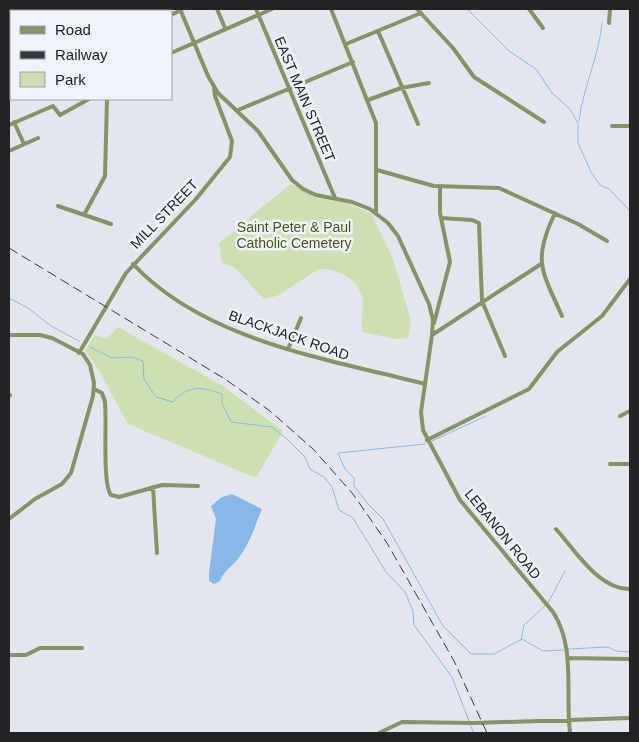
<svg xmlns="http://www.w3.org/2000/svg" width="639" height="742" viewBox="0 0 639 742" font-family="Arial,sans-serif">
<rect width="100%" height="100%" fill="#e3e7ed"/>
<!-- green -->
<path fill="#cde0b1" d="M 291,184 L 317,198 L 345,203 L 371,213 L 393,259 L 411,321 L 408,338 L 396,339 L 362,332 C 361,320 364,308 362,297 C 358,278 336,268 319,269 L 277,296 L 264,299 L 234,267 L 222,263 L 219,243 C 228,233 245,228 251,216 Z
M 118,327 L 223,386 L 283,431 L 256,478 L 128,424 L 101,374 L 85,350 L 95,335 L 107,339 Z"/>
<!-- water -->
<path fill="#88b8e8" d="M 232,494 L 262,509 C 255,526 249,545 237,560 C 230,568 224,571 220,581 L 214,584 L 209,581 L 209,573 L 216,519 L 211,506 L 222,497 Z"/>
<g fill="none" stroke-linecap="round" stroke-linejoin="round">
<!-- stream -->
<path stroke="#88b8e8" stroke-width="1" d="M 467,9 L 509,51 L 536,69 L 552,93 L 570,109 L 578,123 L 578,143 L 591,172 L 600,185 L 609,189 L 630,211
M 579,121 C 583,87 599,57 602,23
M 9,298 L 28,308 L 51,326 L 79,341
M 90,347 L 112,358 L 132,357 L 143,361 L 144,379 L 156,397 L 173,402 C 189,384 202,387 222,394 L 222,403 L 231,422 L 272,427 L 288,440 L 305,457 L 310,469 L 324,477 L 332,487 L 339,510 L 353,518 L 386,572 L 405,592 L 413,611 L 414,625 L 452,677 L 469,721
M 432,441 L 486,416
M 425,444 L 338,453 L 345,469 L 354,478 L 354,486 L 369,505 L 383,519 L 443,626 L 471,654 L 494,654 L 522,639 L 543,651 L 564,650
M 548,603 L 565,571
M 521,640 L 524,625 L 545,606
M 568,649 L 608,647 L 616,651 L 630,652
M 470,725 L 474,733"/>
<!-- minor -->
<path stroke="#869366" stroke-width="4" d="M 53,9 L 54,11
M 180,9 L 208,76 L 218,93 L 258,131 L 292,180 L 303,189 L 316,195 L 352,202 L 370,209 L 388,223 L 398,236 L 429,304 L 433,320 L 432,335 L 421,412 L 423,430 L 460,500 L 553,612 C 576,647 565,693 570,733
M 217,9 L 225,28
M 256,9 L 335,198
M 331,9 L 376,123 L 376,213
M 417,9 L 453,48 L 474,77 L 544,122
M 529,9 L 543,28
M 73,11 L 84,9
M 171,15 L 181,10
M 609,23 L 610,9
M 9,26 L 11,25
M 378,31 L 418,124
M 9,33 L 11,44
M 346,44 L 421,13
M 171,53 L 272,9
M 9,89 L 11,88
M 368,100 L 401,88 L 429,83
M 238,110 L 353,62
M 14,122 L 24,144
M 9,125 L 53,106 L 60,115 L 89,99
M 612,126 L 630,126
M 9,151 L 38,138
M 377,170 L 434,186 L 499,188 L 578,224 L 607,241
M 58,206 L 111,224
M 555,213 C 532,261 542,271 562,316
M 84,215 L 105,176 L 107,99
M 441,218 L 472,220 L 479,223 L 482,301 L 505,356
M 133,264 C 205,341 328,359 425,384
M 434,323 L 450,262 L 440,213 L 440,186
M 9,335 L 40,335 L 52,338 L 83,354 L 90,365 L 94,383 L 93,396 L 71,473 L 62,484 L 35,499 L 9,519
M 432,335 L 541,264
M 288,349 L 301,318
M 79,353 L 126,273 L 196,199 L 230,157 L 232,141 L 215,96 L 214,86
M 94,389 L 102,393 L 105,402 C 107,421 102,484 111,495 L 119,497 L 162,485 L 198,486
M 9,396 L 10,395
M 620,416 L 630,411
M 427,440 L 529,389 L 557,352 L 602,316 L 630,279
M 610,464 L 630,464
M 153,487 L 157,553
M 556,529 C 575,550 599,590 630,589
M 9,655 L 26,655 L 40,648 L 82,648
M 567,658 L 630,659
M 379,733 L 402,722 L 475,723 L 630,718"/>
<!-- rail -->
<path stroke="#37393b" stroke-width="1" stroke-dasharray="10 5" stroke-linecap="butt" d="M 9,248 L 225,379 L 270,411 L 313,449 L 353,494 L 387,543 L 454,661 L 487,733"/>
</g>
<g text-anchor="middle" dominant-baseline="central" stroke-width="5" stroke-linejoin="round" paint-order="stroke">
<!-- street labels -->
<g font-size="14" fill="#222325" stroke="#f0f4fa">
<text transform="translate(305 99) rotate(67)">EAST MAIN STREET</text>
<text transform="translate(164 214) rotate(-46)">MILL STREET</text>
<text transform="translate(289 335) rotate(19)">BLACKJACK ROAD</text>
<text transform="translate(503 534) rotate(51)">LEBANON ROAD</text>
</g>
<!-- park labels -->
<g font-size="14" fill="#435918" stroke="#f0f4fa">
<text x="294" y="227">Saint Peter &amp; Paul<tspan x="294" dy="16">Catholic Cemetery</tspan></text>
</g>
</g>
<!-- border -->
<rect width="639" height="742" fill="none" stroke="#222325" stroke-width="20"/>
<!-- legend -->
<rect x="10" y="10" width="162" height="90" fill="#f0f4fa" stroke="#9ea0a5"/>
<rect x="20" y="26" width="25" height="8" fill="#869366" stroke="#9ea0a5"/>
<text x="55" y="35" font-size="15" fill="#222325">Road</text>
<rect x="20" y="51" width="25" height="8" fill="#37393b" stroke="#9ea0a5"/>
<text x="55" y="60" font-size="15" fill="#222325">Railway</text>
<rect x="20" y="72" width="25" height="15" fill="#cde0b1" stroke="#9ea0a5"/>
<text x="55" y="85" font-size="15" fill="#222325">Park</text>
</svg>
